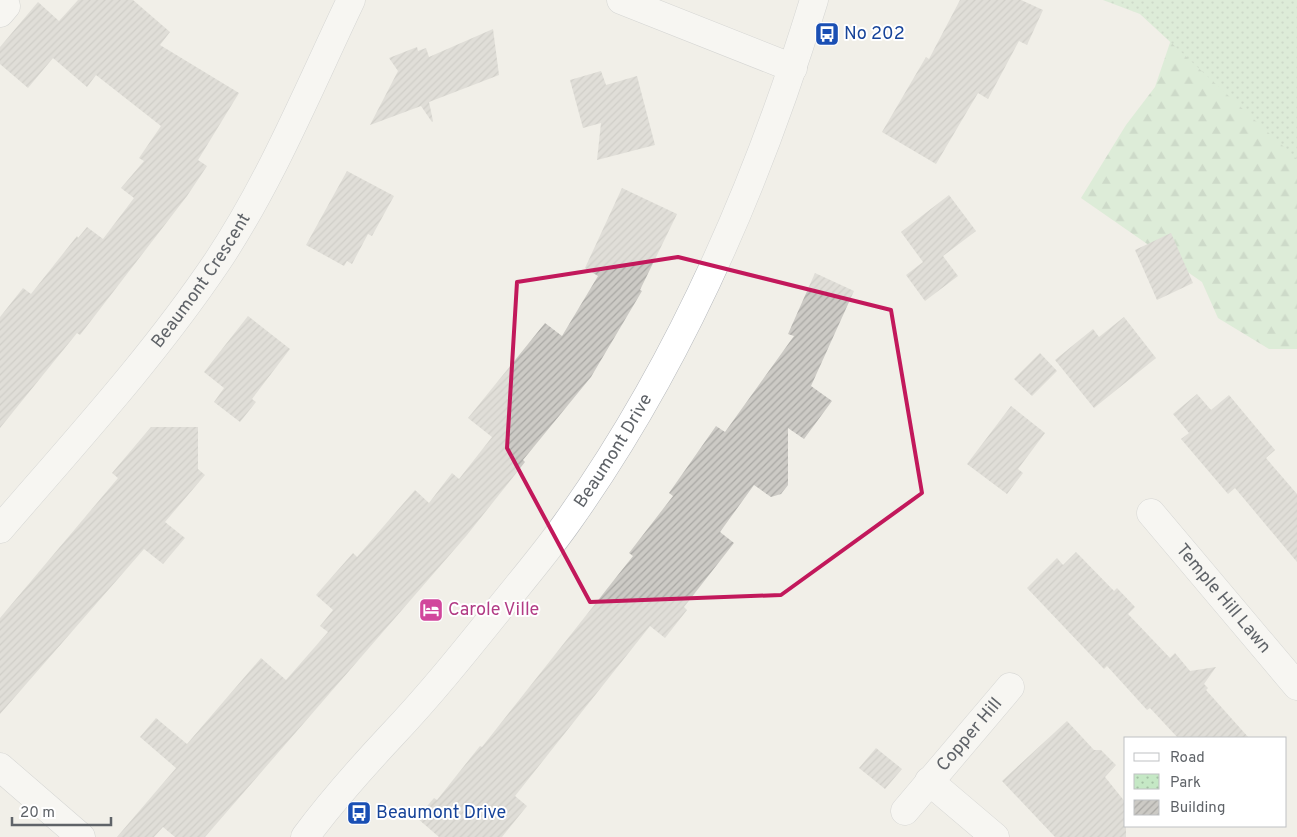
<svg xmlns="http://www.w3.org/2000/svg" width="1297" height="837" viewBox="0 0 1297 837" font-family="Overpass,sans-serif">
<defs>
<pattern id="forest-firs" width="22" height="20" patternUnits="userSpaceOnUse" patternTransform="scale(1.25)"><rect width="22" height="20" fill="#c5e8c5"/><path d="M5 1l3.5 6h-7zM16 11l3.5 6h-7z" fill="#a3c0a4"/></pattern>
<pattern id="park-dots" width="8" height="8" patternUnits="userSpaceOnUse" patternTransform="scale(1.25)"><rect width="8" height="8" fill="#c5e8c5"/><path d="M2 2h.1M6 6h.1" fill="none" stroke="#a3c0a4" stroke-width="1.8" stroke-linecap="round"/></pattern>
<pattern id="building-hatch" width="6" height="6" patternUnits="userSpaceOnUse" patternTransform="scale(1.25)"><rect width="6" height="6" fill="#cccac5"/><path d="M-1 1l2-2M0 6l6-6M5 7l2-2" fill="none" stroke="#a9a8a4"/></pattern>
</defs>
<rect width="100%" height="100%" fill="#f1efe8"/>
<!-- forest -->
<path fill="url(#forest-firs)" d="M 1297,0 L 1297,349 L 1269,349 L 1218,318 L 1202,282 L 1081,198 L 1126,125 L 1155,87 L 1176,25 Z"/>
<!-- park -->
<path fill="url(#park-dots)" d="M 1103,0 L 1297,0 L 1297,159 L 1140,14 Z"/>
<!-- building -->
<path fill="url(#building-hatch)" d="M 78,0 L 133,0 L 170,32 L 160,45 L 239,93 L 198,160 L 207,166 L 187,196 L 80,335 L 77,333 L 0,428 L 0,317 L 23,288 L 31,294 L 77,236 L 78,238 L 87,227 L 103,239 L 134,198 L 121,188 L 144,161 L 139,158 L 161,126 L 96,75 L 87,87 L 53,58 L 28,88 L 0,64 L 0,47 L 38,2 L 59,21 Z
M 960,0 L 1021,0 L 1043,10 L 1027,45 L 1019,41 L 988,99 L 978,93 L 936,164 L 882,132 L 926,57 L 929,59 Z
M 493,29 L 499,75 L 429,102 L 433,121 L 432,122 L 421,106 L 370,125 L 398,71 L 389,58 L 417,47 L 418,51 L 426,48 L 429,57 Z
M 601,71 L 606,85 L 637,76 L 655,145 L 597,160 L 601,123 L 583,128 L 570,80 Z
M 347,171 L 394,196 L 372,236 L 368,234 L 352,264 L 347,261 L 344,266 L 306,245 Z
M 622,188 L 677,214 L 640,290 L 642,291 L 591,377 L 523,460 L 525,462 L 467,535 L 205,837 L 175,837 L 163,827 L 154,837 L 117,837 L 176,768 L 140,737 L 156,718 L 187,744 L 261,658 L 286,680 L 328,632 L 320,626 L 333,610 L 316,595 L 353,553 L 357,557 L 415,490 L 429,503 L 452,473 L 459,479 L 492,437 L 468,418 L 545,323 L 562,336 L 598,276 L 585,268 Z
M 949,195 L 976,231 L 943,256 L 958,276 L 925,301 L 906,275 L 923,262 L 901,232 Z
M 1171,233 L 1193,283 L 1157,300 L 1135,250 Z
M 815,273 L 854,291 L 811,386 L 832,401 L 804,439 L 788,428 L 788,485 L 781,494 L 771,497 L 754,485 L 720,532 L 734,543 L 684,607 L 687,610 L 665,638 L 650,626 L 515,796 L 527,806 L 502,837 L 439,837 L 417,818 L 434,798 L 437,800 L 480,746 L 482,747 L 633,556 L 629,553 L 673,496 L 669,493 L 716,426 L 725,432 L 794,336 L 788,334 Z
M 248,316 L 290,349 L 252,399 L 256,402 L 240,422 L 214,402 L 224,388 L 204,372 Z
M 1124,317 L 1156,358 L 1094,408 L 1055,360 L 1093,329 L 1099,337 Z
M 1040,353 L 1057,371 L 1032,396 L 1014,379 Z
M 1197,394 L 1211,410 L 1229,395 L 1275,450 L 1266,458 L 1297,494 L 1297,562 L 1235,488 L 1228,494 L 1181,439 L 1189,433 L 1173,414 Z
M 1011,406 L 1045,433 L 1018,469 L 1023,473 L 1007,494 L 967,464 Z
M 151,427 L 198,427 L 198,469 L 205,475 L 165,522 L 185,538 L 163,564 L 144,549 L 0,714 L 0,618 L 118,478 L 112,473 Z
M 1076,552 L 1114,591 L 1117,588 L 1135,607 L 1128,614 L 1170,658 L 1175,653 L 1190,671 L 1216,667 L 1204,684 L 1208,688 L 1206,690 L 1249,738 L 1178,738 L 1150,708 L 1147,710 L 1107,666 L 1104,669 L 1027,588 L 1057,558 L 1063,565 Z
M 1067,721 L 1094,750 L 1101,750 L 1116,765 L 1105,777 L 1126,803 L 1126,837 L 1055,837 L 1002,781 Z
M 876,748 L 902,769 L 885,789 L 859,768 Z"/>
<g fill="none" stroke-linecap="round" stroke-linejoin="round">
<defs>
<g id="minor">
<path d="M 621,0 L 793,68"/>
<path d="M 0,13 L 6,6"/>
<path id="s1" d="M 1151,513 L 1297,686"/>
<path id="s2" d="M 0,529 C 75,442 153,357 217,262 C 271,181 309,88 351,0"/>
<path d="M 0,767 L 81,837"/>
<path d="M 929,781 L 995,837"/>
<path id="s3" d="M 905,811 L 1010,687"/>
<path id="s4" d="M 305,837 C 331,802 362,767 392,735 C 429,696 462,655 495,614 C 519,584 544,555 566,524 C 678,367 758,184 814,0"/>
</g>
</defs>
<!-- minor casing -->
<use href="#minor" stroke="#b5b8bc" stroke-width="29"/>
<!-- minor -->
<use href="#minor" stroke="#fff" stroke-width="28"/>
</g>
<!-- marked area -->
<path d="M0 0H1297V837H0ZM 678,257 L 891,310 L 922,493 L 781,595 L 590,602 L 507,448 L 517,282 Z" fill="#f1efe8" fill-opacity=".55" fill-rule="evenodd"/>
<path fill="none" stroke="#c2185b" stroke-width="4" stroke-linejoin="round" d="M 678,257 L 891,310 L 922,493 L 781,595 L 590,602 L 507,448 L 517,282 Z"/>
<!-- icons -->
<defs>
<symbol id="bus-square" viewBox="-11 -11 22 22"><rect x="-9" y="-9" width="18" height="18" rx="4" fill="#1a4fb4" stroke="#fff"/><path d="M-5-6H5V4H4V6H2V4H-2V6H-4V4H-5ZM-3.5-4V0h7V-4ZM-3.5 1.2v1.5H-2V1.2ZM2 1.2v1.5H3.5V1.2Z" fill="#fff"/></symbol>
<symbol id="hotel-square" viewBox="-11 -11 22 22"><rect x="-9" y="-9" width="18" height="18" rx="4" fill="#d1479c" stroke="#fff"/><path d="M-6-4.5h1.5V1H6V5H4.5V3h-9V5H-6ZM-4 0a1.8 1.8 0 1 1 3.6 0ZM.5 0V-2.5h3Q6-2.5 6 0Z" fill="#fff"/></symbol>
</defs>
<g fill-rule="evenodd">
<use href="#bus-square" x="813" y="20" width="28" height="28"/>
<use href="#hotel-square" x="417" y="596" width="28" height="28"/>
<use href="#bus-square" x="345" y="799" width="28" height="28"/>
</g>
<g text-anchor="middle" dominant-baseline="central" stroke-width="4" stroke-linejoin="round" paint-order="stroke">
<!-- transit labels -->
<g font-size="18" fill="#164399" stroke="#fff" text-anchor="start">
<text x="844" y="34">No 202</text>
<text x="376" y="813">Beaumont Drive</text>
</g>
<!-- street labels -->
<g font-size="18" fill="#5f6368" stroke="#fff">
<text stroke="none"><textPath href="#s2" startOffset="320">Beaumont Crescent</textPath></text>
<text stroke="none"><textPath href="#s4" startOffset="495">Beaumont Drive</textPath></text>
<text stroke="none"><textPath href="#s1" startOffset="112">Temple Hill Lawn</textPath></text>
<text stroke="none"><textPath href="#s3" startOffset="100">Copper Hill</textPath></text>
</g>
<!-- hotel labels -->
<g font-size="18" fill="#b23c85" stroke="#fff" text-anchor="start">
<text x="448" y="610">Carole Ville</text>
</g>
</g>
<!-- legend -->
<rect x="1124" y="737" width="162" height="90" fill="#ffffff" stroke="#bfc1c3"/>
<rect x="1134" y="753" width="25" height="8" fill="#ffffff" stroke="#bfc1c3"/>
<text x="1170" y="762" font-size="15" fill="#5f6368">Road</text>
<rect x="1134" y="774" width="25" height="15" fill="url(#park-dots)" stroke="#bfc1c3"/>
<text x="1170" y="787" font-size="15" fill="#5f6368">Park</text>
<rect x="1134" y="800" width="25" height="15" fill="url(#building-hatch)" stroke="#bfc1c3"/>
<text x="1170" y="812" font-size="15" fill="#5f6368">Building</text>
<!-- scale -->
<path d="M12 817v8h99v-8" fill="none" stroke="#5f6368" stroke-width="2.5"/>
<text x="20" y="817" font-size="15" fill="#5f6368" stroke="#ffffff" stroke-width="4" paint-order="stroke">20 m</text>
</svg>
